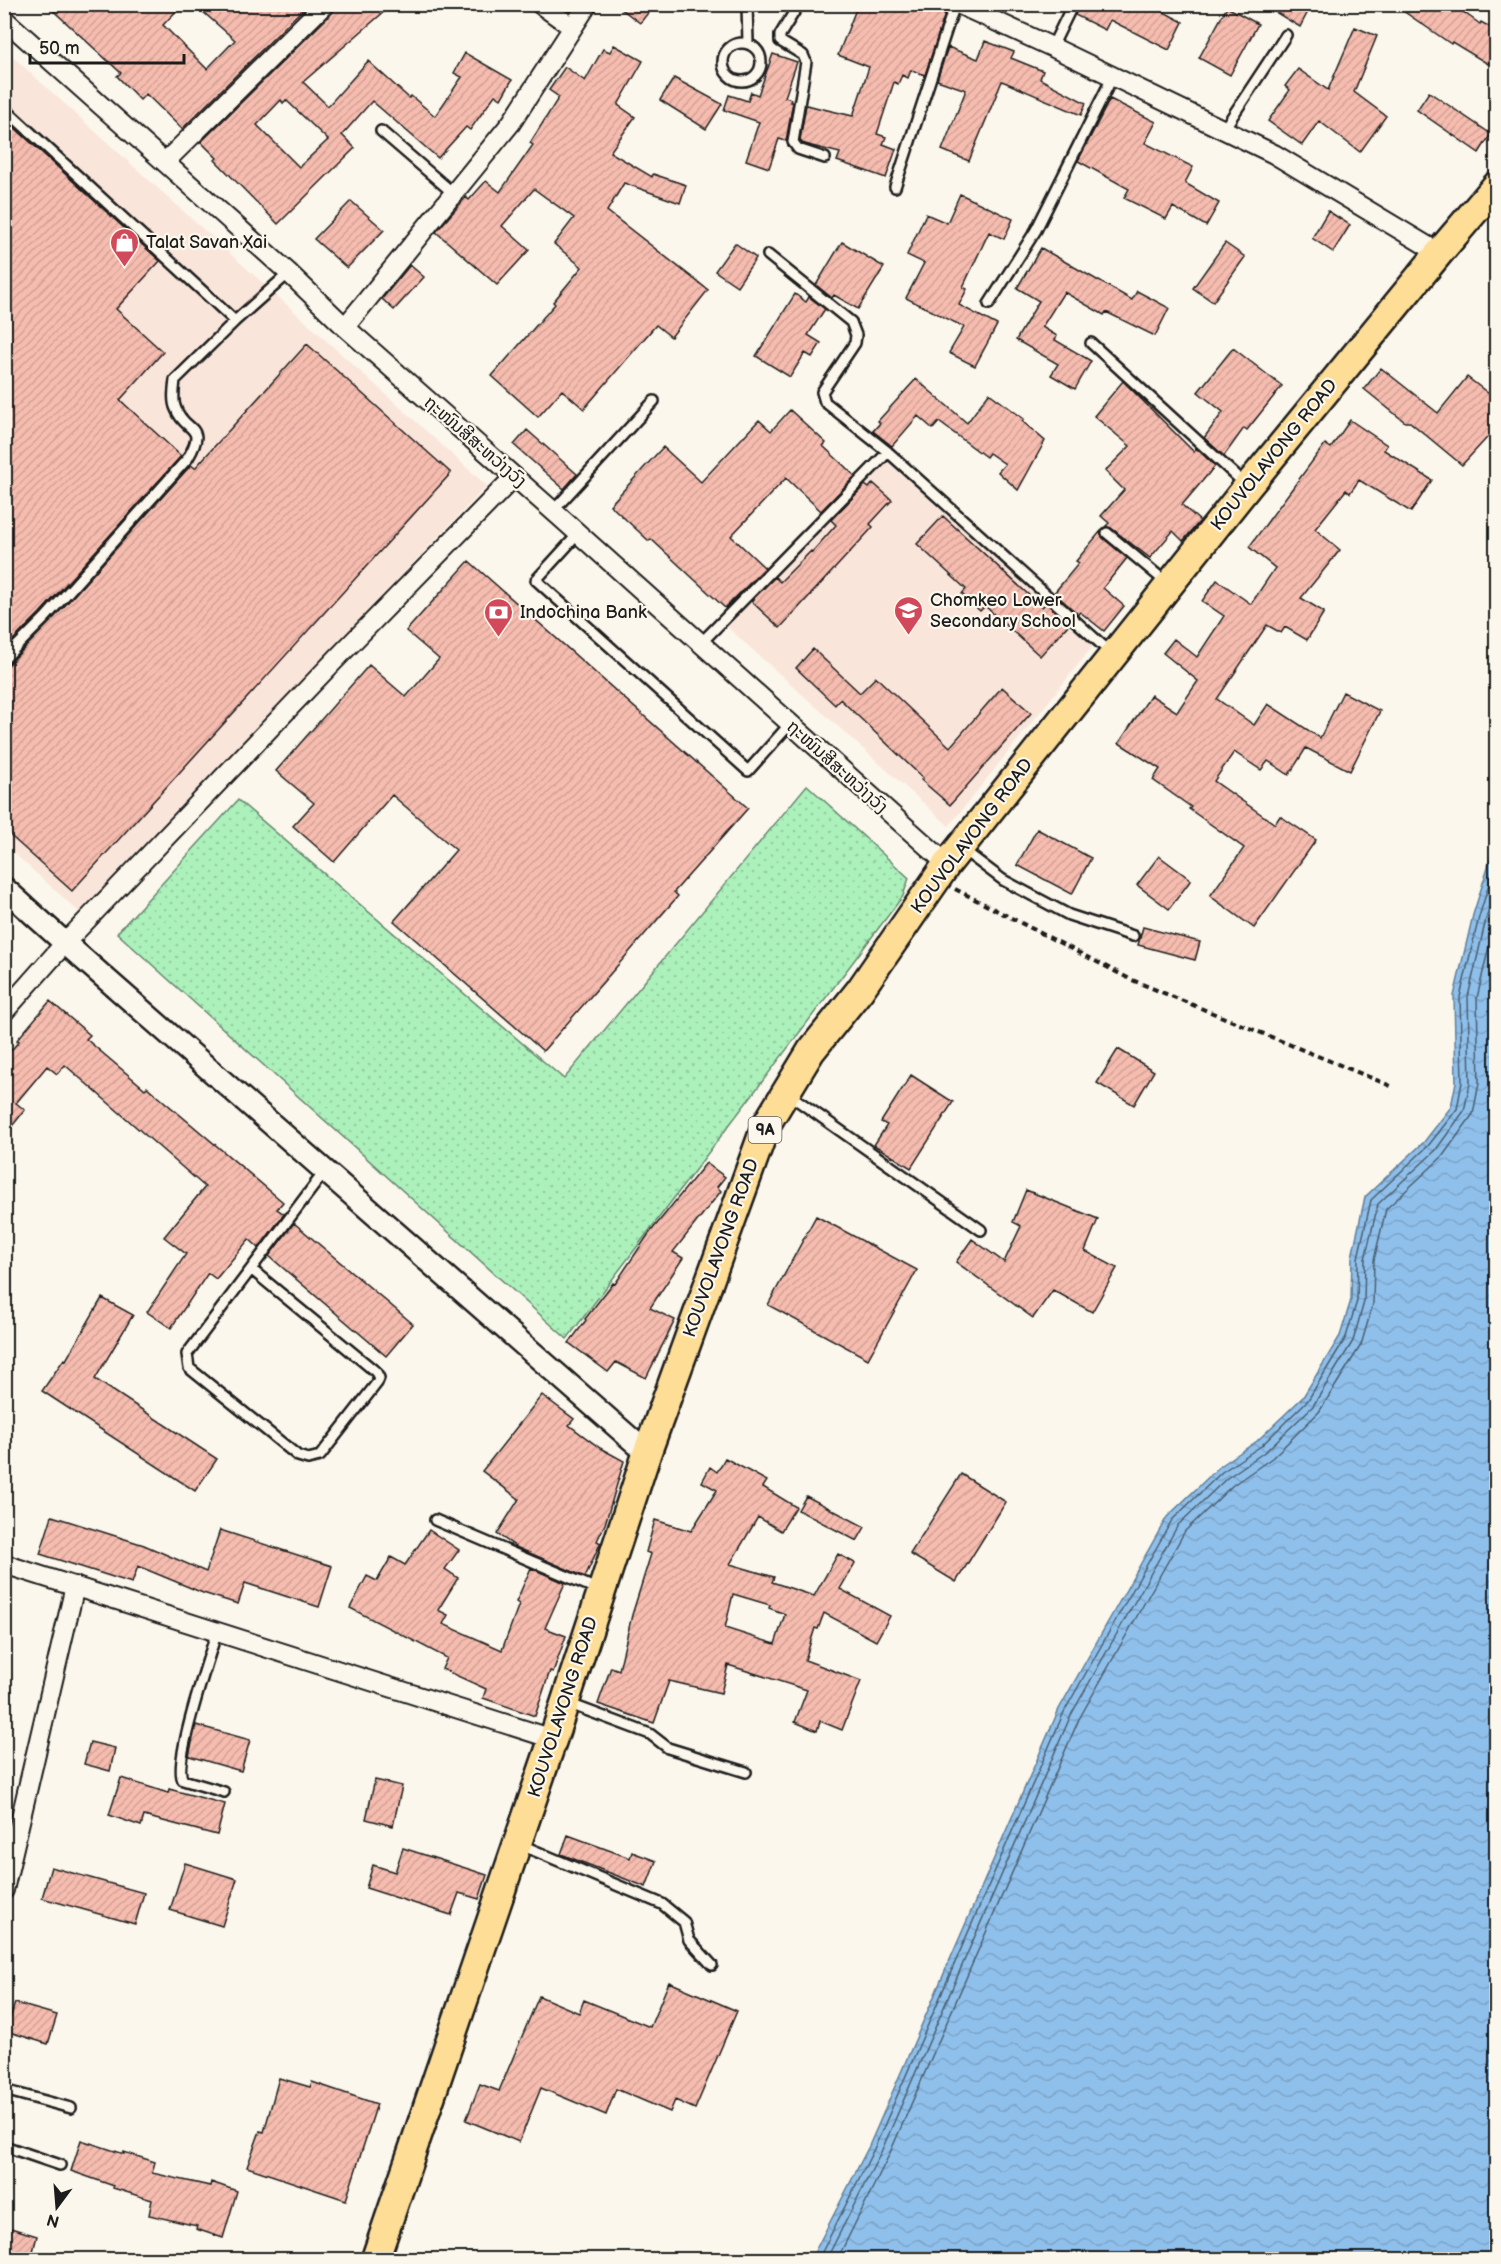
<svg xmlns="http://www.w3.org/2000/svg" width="1501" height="2264" viewBox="0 0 1501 2264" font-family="'Balsamiq Sans','Noto Sans Lao',sans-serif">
<defs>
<pattern id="grass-dots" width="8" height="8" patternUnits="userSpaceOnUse" patternTransform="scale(1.5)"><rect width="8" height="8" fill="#acf1bb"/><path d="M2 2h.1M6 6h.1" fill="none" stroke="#93cea0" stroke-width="1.8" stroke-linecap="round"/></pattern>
<pattern id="water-waves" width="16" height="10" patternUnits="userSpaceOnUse" patternTransform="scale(1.5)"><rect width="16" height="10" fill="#8fc0eb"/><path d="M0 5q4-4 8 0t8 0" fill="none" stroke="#7ba4c9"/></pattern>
<pattern id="building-hatch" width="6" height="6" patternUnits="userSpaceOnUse" patternTransform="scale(1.5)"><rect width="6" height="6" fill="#f6bcaf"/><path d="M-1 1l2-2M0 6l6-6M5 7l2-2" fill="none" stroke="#d2a196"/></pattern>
</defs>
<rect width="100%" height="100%" fill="#fbf7ec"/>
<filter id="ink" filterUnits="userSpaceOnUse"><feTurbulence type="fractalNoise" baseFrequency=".0167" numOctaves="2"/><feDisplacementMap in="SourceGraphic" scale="12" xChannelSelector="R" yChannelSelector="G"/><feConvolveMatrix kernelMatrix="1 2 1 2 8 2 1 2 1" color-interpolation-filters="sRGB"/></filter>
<g filter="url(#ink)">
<!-- built -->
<path fill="#fae5da" d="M 4,49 L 487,486 L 79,912 L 5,845 Z
M 889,463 L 1093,646 L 949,826 L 726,626 L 884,465 Z"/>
<!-- grass -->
<path fill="url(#grass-dots)" stroke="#64866c" stroke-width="1.5" d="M 807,785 L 909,878 L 903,896 L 567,1339 L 117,933 L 238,800 L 564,1079 Z"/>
<!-- water -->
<path fill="url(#water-waves)" stroke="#617e98" stroke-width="1.5" d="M 1496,841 L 1496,2259 L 811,2259 L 869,2146 L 1059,1709 L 1167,1517 L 1219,1467 L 1257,1441 L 1303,1397 L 1340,1336 L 1351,1300 L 1352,1257 L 1365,1197 L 1424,1142 L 1451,1107 L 1456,1082 L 1454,996 L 1473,915 Z"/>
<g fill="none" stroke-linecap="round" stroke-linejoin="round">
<!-- shore -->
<path stroke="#4a5e6f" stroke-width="1.5" d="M 818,2260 L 874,2149 L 1064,1712 L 1172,1520 L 1222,1472 L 1261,1446 L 1308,1400 L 1346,1337 L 1357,1301 L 1358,1258 L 1371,1200 L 1428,1146 L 1457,1109 L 1462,1082 L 1460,997 L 1479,917 L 1496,861
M 826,2260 L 881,2152 L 1071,1715 L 1178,1525 L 1227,1478 L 1266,1451 L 1313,1406 L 1353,1341 L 1364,1302 L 1365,1259 L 1378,1204 L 1435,1151 L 1464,1111 L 1470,1083 L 1468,997 L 1486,919 L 1496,886
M 837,2260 L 889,2155 L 1079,1719 L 1185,1531 L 1233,1485 L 1272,1458 L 1319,1412 L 1361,1345 L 1373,1304 L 1374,1260 L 1386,1209 L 1442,1157 L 1473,1114 L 1479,1083 L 1477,998 L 1496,916"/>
</g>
<!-- building -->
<path fill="url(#building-hatch)" stroke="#1c1c1c" stroke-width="1.5" fill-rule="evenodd" d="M 46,4 L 183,4 L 163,25 L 207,69 L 235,40 L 194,4 L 308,4 L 182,129 L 146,94 L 140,100 L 117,76 L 121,73 Z
M 336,4 L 393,4 L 303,82 L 328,106 L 368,61 L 409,98 L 411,96 L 435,116 L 462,77 L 454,73 L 465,53 L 512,80 L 501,99 L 495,95 L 470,130 L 466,127 L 438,158 L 372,101 L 342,135 L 355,148 L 278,224 L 215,160 L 217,158 L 201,142 L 333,12 ZM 281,100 L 283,103 L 286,100 L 328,140 L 299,167 L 257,125 Z
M 615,4 L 655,4 L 640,23 Z
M 858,4 L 879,4 L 897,11 L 899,4 L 917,4 L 945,14 L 925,75 L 911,70 L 908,78 L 902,75 L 898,84 L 894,82 L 877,134 L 886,137 L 883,144 L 896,149 L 886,178 L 837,161 L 840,153 L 812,146 L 802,143 L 800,140 L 806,105 L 853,116 L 869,67 L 838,55 Z
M 1080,4 L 1149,4 L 1183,22 L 1169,50 L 1110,20 L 1105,30 L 1075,15 Z
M 1262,4 L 1312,4 L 1300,27 Z
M 1393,4 L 1452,4 L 1480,24 L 1481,22 L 1497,31 L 1497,50 L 1488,64 L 1452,42 L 1451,44 Z
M 1227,7 L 1258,24 L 1230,75 L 1199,58 Z
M 1355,27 L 1377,36 L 1354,92 L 1386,116 L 1360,152 L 1319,121 L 1302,145 L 1268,121 L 1290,90 L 1285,86 L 1298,69 L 1328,90 Z
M 985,41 L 1014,52 L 1011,58 L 1043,71 L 1040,79 L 1086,103 L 1081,115 L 1002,81 L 969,161 L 942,150 L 966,90 L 937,80 L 948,47 L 978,59 Z
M 614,45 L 643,61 L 618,105 L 635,117 L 610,152 L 652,177 L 653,174 L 686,185 L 680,203 L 624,183 L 607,211 L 708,290 L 671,337 L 656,325 L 584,409 L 562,390 L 538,417 L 492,376 L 555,304 L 553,302 L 582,267 L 554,244 L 574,218 L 534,189 L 502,226 L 529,250 L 497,285 L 436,232 L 466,197 L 469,200 L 486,181 L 500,192 L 533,145 L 530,143 L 559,97 L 549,90 L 565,67 L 585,81 L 603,49 L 610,52 Z
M 773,54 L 797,62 L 785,97 L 791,99 L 790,102 L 793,102 L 786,141 L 779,139 L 769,168 L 746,160 L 759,122 L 724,110 L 729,95 L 748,101 L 751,92 L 758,95 Z
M 674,78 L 722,104 L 706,129 L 660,100 Z
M 1429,92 L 1491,134 L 1479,153 L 1417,110 Z
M 1110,99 L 1156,122 L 1145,143 L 1193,167 L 1185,183 L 1219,203 L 1206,226 L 1173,207 L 1166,219 L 1124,198 L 1129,189 L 1078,161 Z
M 4,118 L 160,261 L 116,309 L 163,352 L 120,400 L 181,456 L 40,613 L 4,649 Z
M 960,194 L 1013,219 L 1004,239 L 989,232 L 963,287 L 967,289 L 959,305 L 997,325 L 975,366 L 949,353 L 964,327 L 906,298 L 924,263 L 907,255 L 926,214 L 947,223 Z
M 351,201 L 384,230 L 347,268 L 314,239 Z
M 1328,211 L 1350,225 L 1333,252 L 1312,238 Z
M 842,242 L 884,267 L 858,309 L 834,295 L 832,298 L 816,285 Z
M 735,243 L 756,258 L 737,286 L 715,271 Z
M 1225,243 L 1245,257 L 1213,302 L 1193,288 Z
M 1041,248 L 1132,300 L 1137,291 L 1169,308 L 1155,336 L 1106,312 L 1104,315 L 1064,292 L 1042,327 L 1057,336 L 1055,340 L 1091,361 L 1075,389 L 1051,375 L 1058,364 L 1016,340 L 1039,301 L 1017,288 Z
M 410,265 L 424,277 L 394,310 L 382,299 Z
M 795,294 L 806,302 L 809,297 L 825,309 L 808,335 L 821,343 L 812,357 L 805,353 L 790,377 L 756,356 Z
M 307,344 L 451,473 L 72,891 L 4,830 L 4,666 L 9,664 L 50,622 L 191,465 L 195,468 Z
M 1233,348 L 1282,386 L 1247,430 L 1244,428 L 1224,456 L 1204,438 L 1223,412 L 1198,392 Z
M 1381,368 L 1438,413 L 1467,377 L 1497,400 L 1497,427 L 1462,465 L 1410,422 L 1405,422 L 1364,389 Z
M 916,379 L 967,423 L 989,393 L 1024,419 L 1022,421 L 1045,441 L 1018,490 L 998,472 L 1005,464 L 989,453 L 986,457 L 939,422 L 933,429 L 918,416 L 892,446 L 873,431 L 880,423 L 878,421 Z
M 1123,381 L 1194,452 L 1196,448 L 1215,466 L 1182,505 L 1200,521 L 1183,541 L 1173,531 L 1150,558 L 1111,528 L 1105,527 L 1109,523 L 1101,516 L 1124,490 L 1105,471 L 1130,446 L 1094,416 Z
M 790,410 L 826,443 L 823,446 L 855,476 L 821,511 L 786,478 L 731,536 L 765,568 L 725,608 L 651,539 L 649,541 L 610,505 L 663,447 L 701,482 L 759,420 L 771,431 Z
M 1350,420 L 1387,445 L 1384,450 L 1432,480 L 1411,512 L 1359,480 L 1350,493 L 1346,490 L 1315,529 L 1340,550 L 1301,598 L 1324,612 L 1307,640 L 1285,627 L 1281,633 L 1267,625 L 1217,699 L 1254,725 L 1268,704 L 1320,738 L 1343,692 L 1380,711 L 1350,771 L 1306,748 L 1289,775 L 1268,761 L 1261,770 L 1234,752 L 1214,781 L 1275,824 L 1280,816 L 1316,840 L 1254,928 L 1210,896 L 1244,848 L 1189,809 L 1191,807 L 1153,780 L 1160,769 L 1119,743 L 1151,695 L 1177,712 L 1198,681 L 1163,653 L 1174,639 L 1197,657 L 1224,616 L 1202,601 L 1217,580 L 1251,604 L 1275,568 L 1249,547 L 1325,444 L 1331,448 Z
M 527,430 L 577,474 L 564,489 L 514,445 Z
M 873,483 L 892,500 L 870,524 L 873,527 L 780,628 L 751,601 L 775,577 L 780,582 L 811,551 L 812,552 L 836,525 L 831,520 L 865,485 L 869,488 Z
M 943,516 L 1042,607 L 1046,603 L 1069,624 L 1040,656 L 985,606 L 980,611 L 962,594 L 966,589 L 917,544 Z
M 1100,532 L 1103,538 L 1127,558 L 1103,588 L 1124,606 L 1104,631 L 1080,612 L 1078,614 L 1054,593 L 1079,563 L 1076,561 Z
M 469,561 L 748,808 L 674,892 L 678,896 L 543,1051 L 394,921 L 456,850 L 392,795 L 334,862 L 293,826 L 314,803 L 276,771 L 369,665 L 406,697 L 439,659 L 406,631 Z
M 813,649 L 860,693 L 876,677 L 950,747 L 1002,687 L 1031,713 L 950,805 L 921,780 L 923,778 L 840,699 L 835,705 L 796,668 Z
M 1037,829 L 1091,858 L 1072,894 L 1017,865 Z
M 1159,856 L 1191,880 L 1169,909 L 1137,885 Z
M 1143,927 L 1200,942 L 1195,960 L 1138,945 Z
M 50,1001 L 90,1035 L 86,1039 L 145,1089 L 147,1087 L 283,1202 L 277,1209 L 284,1214 L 259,1248 L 249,1239 L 216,1279 L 208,1273 L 171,1328 L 147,1312 L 186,1254 L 164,1237 L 205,1187 L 65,1065 L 57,1074 L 47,1066 L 16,1103 L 25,1110 L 4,1136 L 4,1059 L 19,1041 L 17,1040 Z
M 1118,1049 L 1154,1071 L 1134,1105 L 1097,1083 Z
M 911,1075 L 953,1102 L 911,1168 L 874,1145 L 887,1125 L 881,1122 Z
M 706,1163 L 725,1177 L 717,1187 L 721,1191 L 673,1252 L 683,1258 L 650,1308 L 675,1320 L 646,1378 L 616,1362 L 608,1372 L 569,1343 L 586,1320 L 585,1319 L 613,1283 L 615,1284 L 648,1235 Z
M 1026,1190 L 1098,1219 L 1085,1251 L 1117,1268 L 1092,1312 L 1053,1290 L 1033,1318 L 956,1262 L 972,1239 L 1004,1262 L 1021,1226 L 1013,1222 Z
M 816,1216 L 917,1270 L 868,1359 L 768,1305 Z
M 294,1223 L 413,1324 L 386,1356 L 269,1256 Z
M 102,1298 L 133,1315 L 95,1379 L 217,1459 L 195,1491 L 42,1391 L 64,1359 L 66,1360 Z
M 542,1395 L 574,1419 L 569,1425 L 600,1448 L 624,1461 L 605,1524 L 597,1541 L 601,1543 L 600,1544 L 585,1577 L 518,1548 L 497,1534 L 519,1499 L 482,1471 Z
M 725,1458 L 767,1481 L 763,1487 L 796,1507 L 781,1531 L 758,1517 L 730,1564 L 774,1577 L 772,1582 L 814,1596 L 838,1554 L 855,1563 L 840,1589 L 890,1616 L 876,1641 L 824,1613 L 818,1629 L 815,1628 L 805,1660 L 861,1681 L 842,1730 L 820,1721 L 817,1731 L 795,1722 L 807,1690 L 728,1665 L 721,1693 L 669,1681 L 654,1723 L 598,1704 L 611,1667 L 619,1670 L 632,1615 L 651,1554 L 646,1552 L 655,1520 L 691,1531 L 717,1490 L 702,1482 L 710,1467 L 717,1472 ZM 733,1594 L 770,1605 L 769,1608 L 785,1614 L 775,1644 L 725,1628 Z
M 961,1474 L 1006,1502 L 956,1582 L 910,1554 Z
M 806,1496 L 865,1527 L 857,1541 L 798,1510 Z
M 52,1516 L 144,1545 L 206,1572 L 220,1530 L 332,1566 L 319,1607 L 245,1583 L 238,1604 L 203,1593 L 138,1566 L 132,1583 L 40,1554 Z
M 429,1530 L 459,1550 L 445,1569 L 458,1578 L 438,1610 L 448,1615 L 443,1624 L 502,1650 L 519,1604 L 516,1602 L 531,1568 L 565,1583 L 545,1628 L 566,1636 L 553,1672 L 550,1671 L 535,1716 L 483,1698 L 486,1689 L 442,1669 L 447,1658 L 350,1608 L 367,1576 L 377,1581 L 391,1557 L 405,1565 Z
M 196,1725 L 250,1740 L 241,1771 L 189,1756 Z
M 90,1742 L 115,1748 L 110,1771 L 84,1764 Z
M 121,1778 L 168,1793 L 169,1789 L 225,1804 L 217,1835 L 144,1816 L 141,1826 L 109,1815 Z
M 375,1780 L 402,1786 L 393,1826 L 366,1819 Z
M 568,1835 L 630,1858 L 632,1852 L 656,1861 L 646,1887 L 561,1854 Z
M 403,1848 L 487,1875 L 479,1899 L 459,1893 L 451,1915 L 366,1888 L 373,1865 L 395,1872 Z
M 185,1863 L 237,1879 L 222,1926 L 170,1910 Z
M 51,1867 L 144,1893 L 135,1924 L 42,1898 Z
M 669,1982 L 737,2011 L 695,2109 L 675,2100 L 670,2112 L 616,2089 L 606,2115 L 541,2088 L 519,2142 L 466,2120 L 480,2084 L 499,2091 L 539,1996 L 579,2013 L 584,2000 L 650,2027 Z
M 15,2003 L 57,2015 L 48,2044 L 6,2031 Z
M 279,2078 L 310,2087 L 312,2082 L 377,2104 L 346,2200 L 247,2167 L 260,2131 L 264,2132 Z
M 81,2140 L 124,2154 L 124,2152 L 155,2162 L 152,2173 L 210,2186 L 211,2182 L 237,2191 L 223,2238 L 196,2229 L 197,2226 L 149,2215 L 152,2200 L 113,2188 L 114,2186 L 71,2171 Z
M 4,2226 L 37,2236 L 31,2259 L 4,2259 Z"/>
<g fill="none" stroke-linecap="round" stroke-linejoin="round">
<defs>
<path id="service" d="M 747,4 L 748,43
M 799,4 L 780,35 L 780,41 L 803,55 L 806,62 L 793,142 L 798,149 L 825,158
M 1496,4 L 1496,5
M723 62a19 19 0 1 1 38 0a19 19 0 1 1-38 0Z
M 1052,47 L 1073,4
M 4,108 L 235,321
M 1224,129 L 1286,35
M 381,131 L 453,193
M 895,187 L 955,4
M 768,255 L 851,322 L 856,335 L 855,343 L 822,392 L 825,402 L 888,452 L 1111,653
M 989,304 L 1036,230 L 1113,76
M 1091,343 L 1246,485
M 553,511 L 654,401
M 1107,533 L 1167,583
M 578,534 L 536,580 L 748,771 L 789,725
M 700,644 L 888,452
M 4,659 L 45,618 L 188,458 C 208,424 185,433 176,409 C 172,401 174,389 175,380 L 235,321 L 289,273
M 962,849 L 1003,880 L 1069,915 L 1133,936
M 787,1093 L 981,1230
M 251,1269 L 376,1372 L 379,1378 L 377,1383 L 320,1456 L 308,1459 L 298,1456 L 189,1368 L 187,1354 L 325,1171
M 435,1520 L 599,1590
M 217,1631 C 210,1654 172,1765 183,1780 L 224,1792
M 567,1703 L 650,1734 L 668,1748 L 746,1772
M 521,1845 L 662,1904 L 684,1922 L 689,1940 L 712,1965
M 4,2090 L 71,2108
M 4,2146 L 60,2165"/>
<path id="minor" d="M 540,4 L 572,27
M 958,4 L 1052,47 L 1274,154 L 1439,253
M 4,19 L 289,273 L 345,327 L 561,518 L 947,864
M 165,162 L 325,4
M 345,327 L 511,123 L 588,4
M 4,1012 L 65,943 L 338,657 L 514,477
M 4,1564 L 553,1739
M 4,1890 L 75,1586"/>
<path id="tertiary" d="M 4,888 L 65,943 L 647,1453"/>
<path id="primary" d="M 375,2260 L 553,1739 L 647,1453 L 766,1125 L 811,1051 L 860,990 L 947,864 L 1248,486 L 1439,253 L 1496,186"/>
</defs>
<!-- service casing -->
<use href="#service" stroke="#1c1c1c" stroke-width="14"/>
<!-- minor casing -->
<use href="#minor" stroke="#1c1c1c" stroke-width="22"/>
<!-- tertiary casing -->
<use href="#tertiary" stroke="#1c1c1c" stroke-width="26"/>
<!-- primary casing -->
<use href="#primary" stroke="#1c1c1c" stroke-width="32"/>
<!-- path -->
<path stroke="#1c1c1c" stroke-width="4" stroke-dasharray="6 4.5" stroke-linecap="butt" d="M 955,889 L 1132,980 L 1391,1086"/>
<!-- service -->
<use href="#service" stroke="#fbf7ec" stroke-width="9"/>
<!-- minor -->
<use href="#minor" stroke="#fbf7ec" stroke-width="18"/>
<!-- tertiary -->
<use href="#tertiary" stroke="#fbf7ec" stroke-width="21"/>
<!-- primary -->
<use href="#primary" stroke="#fedd96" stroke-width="27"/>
</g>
</g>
<!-- icons -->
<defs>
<symbol id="shop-pin" viewBox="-11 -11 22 30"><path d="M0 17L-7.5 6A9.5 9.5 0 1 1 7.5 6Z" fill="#d1495b" stroke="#fbf7ec"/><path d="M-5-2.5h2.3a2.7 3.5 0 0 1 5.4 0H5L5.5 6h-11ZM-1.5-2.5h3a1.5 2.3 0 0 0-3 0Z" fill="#fff"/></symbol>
<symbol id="school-pin" viewBox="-11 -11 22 30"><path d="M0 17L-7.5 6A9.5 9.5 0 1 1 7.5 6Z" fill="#d1495b" stroke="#fbf7ec"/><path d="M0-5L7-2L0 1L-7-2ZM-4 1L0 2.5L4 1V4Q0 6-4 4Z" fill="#fff"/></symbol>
<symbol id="bank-pin" viewBox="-11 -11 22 30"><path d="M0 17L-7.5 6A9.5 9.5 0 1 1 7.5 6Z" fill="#d1495b" stroke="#fbf7ec"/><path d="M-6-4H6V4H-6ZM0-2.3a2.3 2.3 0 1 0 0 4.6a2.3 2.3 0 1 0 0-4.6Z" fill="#fff"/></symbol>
</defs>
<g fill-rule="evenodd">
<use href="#shop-pin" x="108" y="226" width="33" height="45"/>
<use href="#school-pin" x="892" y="594" width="33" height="45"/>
<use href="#bank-pin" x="482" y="596" width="33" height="45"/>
</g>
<g text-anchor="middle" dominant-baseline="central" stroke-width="4.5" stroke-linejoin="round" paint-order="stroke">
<!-- shield labels -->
<rect fill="#fbf7ec" stroke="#5f5e5a" stroke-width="1.5" x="748.5" y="1117" width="33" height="26" rx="4.5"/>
<g font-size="16" font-weight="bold" fill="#1c1c1c">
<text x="765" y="1130">9A</text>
</g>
<!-- poi labels -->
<g font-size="18" fill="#1c1c1c" stroke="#fbf7ec" text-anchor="start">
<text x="146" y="242">Talat Savan Xai</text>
<text x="930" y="600">Chomkeo Lower<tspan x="930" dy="21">Secondary School</tspan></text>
<text x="520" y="612">Indochina Bank</text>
</g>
<!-- street labels -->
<g font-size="18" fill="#1c1c1c" stroke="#fbf7ec">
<text transform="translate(475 442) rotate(41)">ຖະໜົນສີສະຫວ່າງວົງ</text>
<text transform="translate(1274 455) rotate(-51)">KOUVOLAVONG ROAD</text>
<text transform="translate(837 767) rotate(42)">ຖະໜົນສີສະຫວ່າງວົງ</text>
<text transform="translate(972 836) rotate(-53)">KOUVOLAVONG ROAD</text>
<text transform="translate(721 1248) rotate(-70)">KOUVOLAVONG ROAD</text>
<text transform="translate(563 1707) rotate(-72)">KOUVOLAVONG ROAD</text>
</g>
</g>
<!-- margin -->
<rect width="1501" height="2264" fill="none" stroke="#fbf7ec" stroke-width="24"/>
<rect x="12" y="12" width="1477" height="2240" fill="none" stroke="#1c1c1c" stroke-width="2" filter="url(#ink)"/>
<!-- north arrow -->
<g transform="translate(57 2207) rotate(196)" stroke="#fbf7ec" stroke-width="4.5" paint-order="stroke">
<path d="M0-4.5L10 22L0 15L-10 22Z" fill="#1c1c1c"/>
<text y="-9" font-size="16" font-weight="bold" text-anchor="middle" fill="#1c1c1c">N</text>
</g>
<!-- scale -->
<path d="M30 54v9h154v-9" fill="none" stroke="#1c1c1c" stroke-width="3"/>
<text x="39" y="54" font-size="18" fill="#1c1c1c" stroke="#fbf7ec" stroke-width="4.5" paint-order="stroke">50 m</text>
</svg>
